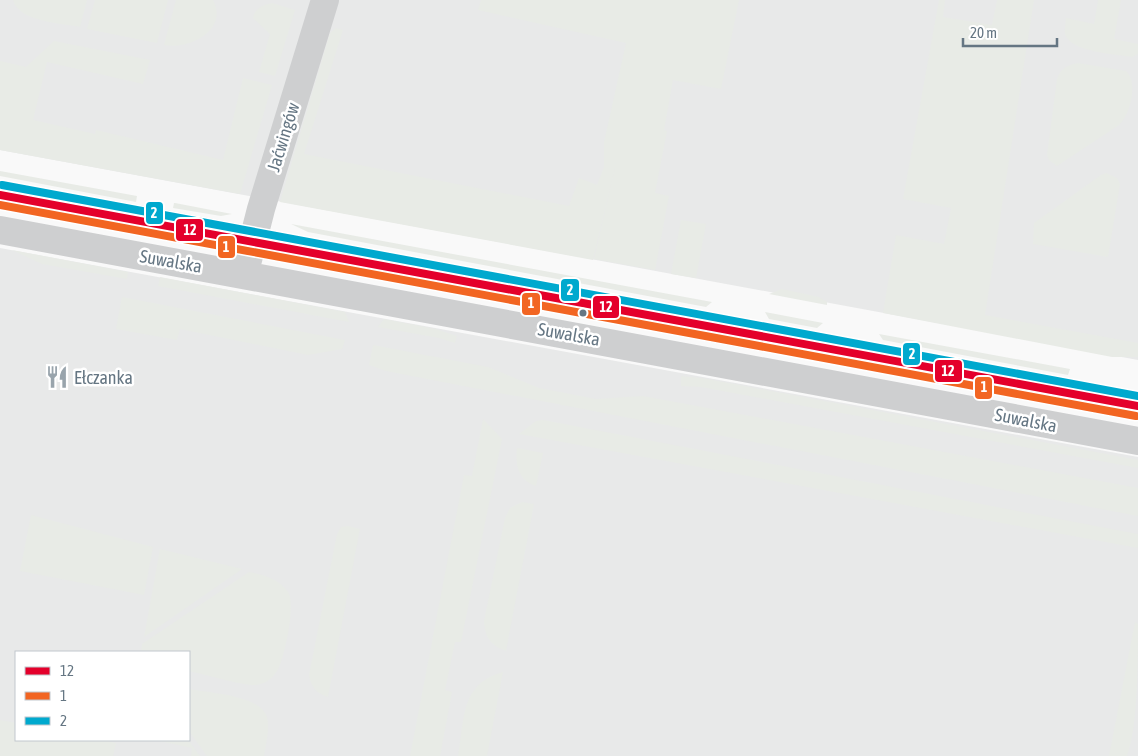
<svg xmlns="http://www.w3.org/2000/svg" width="1138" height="756" viewBox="0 0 1138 756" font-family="'Asap Condensed',sans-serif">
<rect width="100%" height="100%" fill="#f9f9f9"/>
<!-- built -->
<path fill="#e8e9e9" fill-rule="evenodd" d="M 0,0 L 1138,0 L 1138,360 L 0,150 Z
M 0,248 L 1138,457 L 1138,756 L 0,756 ZM 16,652 L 189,652 L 189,740 L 16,740 Z"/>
<!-- grass -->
<path fill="#e8ebe6" d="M 13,0 L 87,0 L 80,27 C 61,23 19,22 13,0 Z
M 95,0 L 168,0 L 157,43 L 87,29 Z
M 176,0 L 213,0 C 229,30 189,50 164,45 Z
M 481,0 L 739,0 L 721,89 L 673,80 L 664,130 L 667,131 L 655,193 L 669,196 L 655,270 L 594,259 L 617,159 L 593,260 L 280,202 L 330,33 L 336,28 L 343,30 L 304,154 L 569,206 L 579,178 L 597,185 L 604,167 L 604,142 L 626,43 L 478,10 Z
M 939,0 L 945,0 L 943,17 L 992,25 L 997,0 L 1034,0 L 985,315 L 1138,343 L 1138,357 L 1112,357 L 883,313 L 896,235 L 944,244 L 951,208 L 903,199 Z
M 1098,0 L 1121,0 L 1114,39 L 1138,44 L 1138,54 L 1132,57 C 1116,54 1070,52 1065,34 C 1064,29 1066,23 1066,18 L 1094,24 Z
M 272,3 L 295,10 L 275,76 L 259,72 L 270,34 L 253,18 C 255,8 263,5 272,3 Z
M 54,41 L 150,60 L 143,84 L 47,62 L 33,120 L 95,134 L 96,130 L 223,160 L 243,78 L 272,85 L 240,194 L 0,150 L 0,61 L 26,67 Z
M 1078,63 L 1126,71 C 1138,81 1131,114 1119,125 L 1057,166 L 1049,160 L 1047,155 L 1057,79 C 1061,68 1066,66 1078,63 Z
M 0,171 L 137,196 L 136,202 L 0,176 Z
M 1106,173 L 1117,178 L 1120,184 L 1108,257 L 1033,244 L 1034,223 L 1101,175 Z
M 174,203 L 175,203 L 232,214 L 221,216 L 173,208 Z
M 681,220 L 706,224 L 696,278 L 671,274 Z
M 291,224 L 712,302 L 706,307 L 308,232 Z
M 12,250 L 128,272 L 127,279 L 42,264 Z
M 160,277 L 345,312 L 349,322 L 158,286 Z
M 782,289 L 819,297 L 827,302 L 827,305 L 769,294 Z
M 122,297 L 345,340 L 342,349 L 308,355 L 180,329 L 177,340 L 116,329 Z
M 765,312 L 823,323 L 817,328 L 769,319 Z
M 384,319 L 436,329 L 457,336 L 455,343 L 439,338 L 378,327 Z
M 879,334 L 1070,369 L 1068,375 L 883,340 Z
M 373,345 L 488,367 L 539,388 L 596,399 L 643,396 L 1138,488 L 1138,516 L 386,371 L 369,365 Z
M 681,376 L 702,378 L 1138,460 L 1138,468 L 701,387 L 681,386 Z
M 483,419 L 502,439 L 461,642 L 455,642 L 445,690 L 452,692 L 440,756 L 410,756 L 464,475 L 472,476 Z
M 543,420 L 1138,534 L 1138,548 L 519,434 L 536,421 Z
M 517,448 L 543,453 L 536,486 C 518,480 515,464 517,448 Z
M 522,502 L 534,504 L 506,651 C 490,645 485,637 484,621 L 505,518 L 510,508 Z
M 31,515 L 153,547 L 144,595 L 20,571 Z
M 348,526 L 360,529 L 328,697 C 316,693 311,687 309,675 L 337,534 L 341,527 Z
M 160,549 L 242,569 L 144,637 Z
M 249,572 C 264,575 279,579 288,592 C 296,604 285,654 279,667 C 275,676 267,684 256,685 C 243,686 204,674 189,671 L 189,652 L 141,652 L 142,644 Z
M 1135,622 L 1138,624 C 1138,660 1138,727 1127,756 L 1109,756 Z
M 503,672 L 487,756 L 458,756 C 465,718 460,684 503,672 Z
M 189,689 C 209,693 260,695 267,717 C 270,730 266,743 264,756 L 207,756 L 189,731 Z
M 0,720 L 16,723 L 16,740 L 101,740 L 116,743 L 113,756 L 0,756 Z
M 155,740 L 188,740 L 200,756 L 191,756 L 192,748 Z"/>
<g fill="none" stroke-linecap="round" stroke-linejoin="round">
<!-- minor -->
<path stroke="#cecfd0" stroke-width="28" d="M 0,195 L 149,221 L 743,334 L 1138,406
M 0,230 L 1138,441
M 248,260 L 261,209 L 325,0"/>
<defs>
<path id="bus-1" d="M 0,195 L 1138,406"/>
<path id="bus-2" d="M 0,205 L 1136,416"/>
<path id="bus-3" d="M 2,185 L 1138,396"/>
</defs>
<!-- bus-1 casing -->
<use href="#bus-1" stroke="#fff" stroke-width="11"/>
<!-- bus-2 casing -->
<use href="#bus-2" stroke="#fff" stroke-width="11"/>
<!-- bus-3 casing -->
<use href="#bus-3" stroke="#fff" stroke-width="11"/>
<!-- bus-1 -->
<use href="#bus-1" stroke="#e4002b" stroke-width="8"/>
<!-- bus-2 -->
<use href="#bus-2" stroke="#f26522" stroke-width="8"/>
<!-- bus-3 -->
<use href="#bus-3" stroke="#00a9ce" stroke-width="8"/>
</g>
<!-- icons -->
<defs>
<symbol id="restaurant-bare" viewBox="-9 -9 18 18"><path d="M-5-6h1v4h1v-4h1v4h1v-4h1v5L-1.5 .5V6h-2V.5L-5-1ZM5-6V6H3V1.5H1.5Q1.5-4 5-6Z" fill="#99a4ac" stroke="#fff" stroke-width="2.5" paint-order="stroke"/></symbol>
</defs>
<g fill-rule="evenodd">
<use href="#restaurant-bare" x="41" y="361" width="32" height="32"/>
</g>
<!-- markers -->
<circle fill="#657683" stroke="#fff" stroke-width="2" cx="583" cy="313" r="4.5"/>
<g text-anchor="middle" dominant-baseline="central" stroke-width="5" stroke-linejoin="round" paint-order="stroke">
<!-- street labels -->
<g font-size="18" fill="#657683" stroke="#fff">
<text transform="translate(283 137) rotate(-73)">Jaćwingów</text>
<text transform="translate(171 261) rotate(10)">Suwalska</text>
<text transform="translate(569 334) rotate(10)">Suwalska</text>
<text transform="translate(1026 420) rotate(11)">Suwalska</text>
</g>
<!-- poi labels -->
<g font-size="18" fill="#657683" stroke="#fff" text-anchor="start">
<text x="74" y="377">Ełczanka</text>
</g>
</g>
<g stroke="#fff" stroke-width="2">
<rect x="145" y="201" width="19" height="24" rx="5" fill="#00a9ce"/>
<rect x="175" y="218" width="29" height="24" rx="5" fill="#e4002b"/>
<rect x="217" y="235" width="19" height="24" rx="5" fill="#f26522"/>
<rect x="560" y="278" width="20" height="24" rx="5" fill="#00a9ce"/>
<rect x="521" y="292" width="20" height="24" rx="5" fill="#f26522"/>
<rect x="592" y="295" width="28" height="24" rx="5" fill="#e4002b"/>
<rect x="902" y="342" width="19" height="24" rx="5" fill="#00a9ce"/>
<rect x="934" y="359" width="29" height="24" rx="5" fill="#e4002b"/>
<rect x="974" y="376" width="19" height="24" rx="5" fill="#f26522"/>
</g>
<g font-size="14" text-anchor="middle" font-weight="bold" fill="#fff">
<text x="154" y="218">2</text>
<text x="190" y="235">12</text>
<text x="226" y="252">1</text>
<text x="570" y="295">2</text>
<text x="531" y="308">1</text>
<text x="606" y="312">12</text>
<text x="912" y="359">2</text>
<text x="948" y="376">12</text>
<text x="984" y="392">1</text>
</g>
<!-- legend -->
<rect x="15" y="651" width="175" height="90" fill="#ffffff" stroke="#c1c8cd"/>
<rect x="25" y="667" width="25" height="8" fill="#e4002b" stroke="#c1c8cd"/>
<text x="60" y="676" font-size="15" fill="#657683">12</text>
<rect x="25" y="692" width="25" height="8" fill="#f26522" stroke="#c1c8cd"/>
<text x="60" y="701" font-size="15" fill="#657683">1</text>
<rect x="25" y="717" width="25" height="8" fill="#00a9ce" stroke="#c1c8cd"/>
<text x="60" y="726" font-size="15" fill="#657683">2</text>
<!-- scale -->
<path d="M963 38v8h94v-8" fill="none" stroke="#657683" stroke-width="2.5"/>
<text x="970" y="38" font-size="15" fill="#657683" stroke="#ffffff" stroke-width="4" paint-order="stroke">20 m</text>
</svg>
